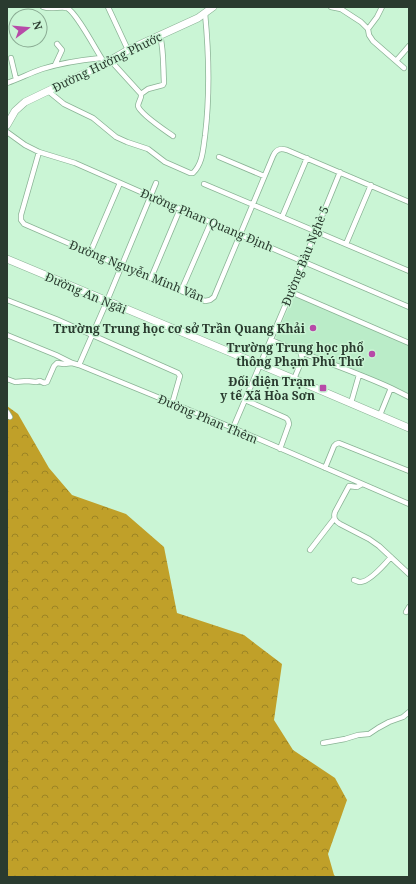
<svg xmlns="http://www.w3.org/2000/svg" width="416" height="884" viewBox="0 0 416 884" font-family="'Noto Serif',serif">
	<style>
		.built { fill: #baecc8 }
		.forest { fill: url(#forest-crowns) }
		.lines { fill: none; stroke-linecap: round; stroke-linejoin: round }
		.street-casing { stroke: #8ab395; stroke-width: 6 }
		.secondary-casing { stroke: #8ab395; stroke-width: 8 }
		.street { stroke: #fff; stroke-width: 4.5 }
		.secondary { stroke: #fff; stroke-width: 7 }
		.poi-dot { fill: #b74aa8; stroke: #caf5d5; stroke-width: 1.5 }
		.labels { text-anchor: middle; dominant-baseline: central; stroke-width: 3; stroke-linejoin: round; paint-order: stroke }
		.street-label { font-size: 12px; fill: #2a3b2f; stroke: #caf5d5 }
		.poi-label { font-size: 12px; font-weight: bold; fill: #2a3b2f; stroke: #caf5d5; text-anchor: end }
	</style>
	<defs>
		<pattern id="forest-crowns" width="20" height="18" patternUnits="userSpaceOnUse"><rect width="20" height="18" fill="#c0a029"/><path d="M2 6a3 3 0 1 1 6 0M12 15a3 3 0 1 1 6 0" fill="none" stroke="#9c8424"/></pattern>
	</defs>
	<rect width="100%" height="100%" fill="#caf5d5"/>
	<!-- built -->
	<path class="built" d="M297 296 409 345V394L277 340 276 336 293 298Z"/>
	<!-- forest -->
	<path class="forest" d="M7 406 18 414 49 468 72 495 126 514 164 547 177 613 244 635 282 664 274 720 293 750 335 778 347 800 328 854 334 875 336 877H7Z"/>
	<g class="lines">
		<!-- street casing -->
		<g class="street-casing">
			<path id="street" d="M43 7C51 10 61 6 67 8 76 12 96 50 102 59
				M108 7 128 50
				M331 7 341 9 361 22 368 29 369 35 373 41 404 68
				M368 29 377 17 382 7
				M11 58 16 79
				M111 61 141 94C142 98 138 102 138 106 140 114 166 131 173 136
				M396 61 409 46
				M55 65 62 50 57 44
				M7 83C19 79 30 73 42 69 61 63 81 60 101 58
				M48 91 64 104 93 118 116 137 127 142 148 149 165 162 190 173H193C203 163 203 149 205 136 210 95 209 54 205 13
				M141 94 148 89 163 85 164 83C163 67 164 51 160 35
				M7 132 25 145 39 152 75 163 150 196 409 307
				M39 152 21 215V220L24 224 121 266 205 301 210 300 214 297 273 156C276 149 280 148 287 150L409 202
				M219 157 264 176
				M204 184 409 271
				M282 217 307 158
				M346 244 371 185
				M90 253 120 183
				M151 278 180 209
				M181 291 211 222
				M291 292 409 343
				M7 300 56 319 178 373 180 376 172 404
				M7 335 56 355 72 363 79 365 233 428 409 504
				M271 340C310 357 352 370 391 388L380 415
				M79 365 107 301 156 183
				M7 379 15 382 27 381 36 382 40 381 44 383 47 382 54 366 57 363 64 364 72 363
				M294 379 302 360 301 353
				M391 388 409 397
				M245 400 286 418 288 420 289 424 280 449
				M351 403 359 375
				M7 412 10 417 7 416
				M233 428 291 292 340 172
				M325 468 334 446 336 444 339 443 409 471
				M362 484 357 487 349 486 335 512C333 518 335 521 340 524L369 539 379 546 409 574
				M310 550 334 519
				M354 580C357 581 358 582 360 582 370 582 385 564 391 557
				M406 612 409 607
				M323 743 345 739 358 735 369 734 378 728 389 722 403 717 409 712"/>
		</g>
		<!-- secondary casing -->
		<g class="secondary-casing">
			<path id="secondary" d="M7 125 15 111 25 102 104 64 128 50 198 18 213 7
				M7 259 294 379 409 428"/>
		</g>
		<!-- street -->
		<use href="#street" class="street"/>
		<!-- secondary -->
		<use href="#secondary" class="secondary"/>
	</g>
	<!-- markers -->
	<g class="poi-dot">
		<circle cx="313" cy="328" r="4"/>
		<circle cx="372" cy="354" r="4"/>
		<rect x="319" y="384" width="8" height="8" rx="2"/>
	</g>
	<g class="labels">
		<!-- street labels -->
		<g class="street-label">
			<text transform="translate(107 62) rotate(-26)">Đường Hưởng Phước</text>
			<text transform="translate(207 220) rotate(23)">Đường Phan Quang Định</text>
			<text transform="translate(305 256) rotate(-68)">Đường Bàu Nghè 5</text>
			<text transform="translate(137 271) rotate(22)">Đường Nguyễn Minh Vân</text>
			<text transform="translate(86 293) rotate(23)">Đường An Ngãi</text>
			<text transform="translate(208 419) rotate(23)">Đường Phan Thêm</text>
		</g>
		<!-- poi labels -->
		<g class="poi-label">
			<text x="305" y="328">Trường Trung học cơ sở Trần Quang Khải</text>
			<text x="364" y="347">Trường Trung học phổ<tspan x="364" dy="14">thông Phạm Phú Thứ</tspan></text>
			<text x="315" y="381">Đối diện Trạm<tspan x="315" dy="14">y tế Xã Hòa Sơn</tspan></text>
		</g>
	</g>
	<!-- border -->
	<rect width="416" height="884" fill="none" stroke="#2a3b2f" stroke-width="16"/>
	<!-- north arrow -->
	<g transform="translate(28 28) rotate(74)"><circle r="19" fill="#caf5d5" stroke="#8aab93"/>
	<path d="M0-3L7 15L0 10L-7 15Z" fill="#b74aa8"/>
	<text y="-6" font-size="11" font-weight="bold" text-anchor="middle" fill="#2a3b2f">N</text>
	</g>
</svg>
